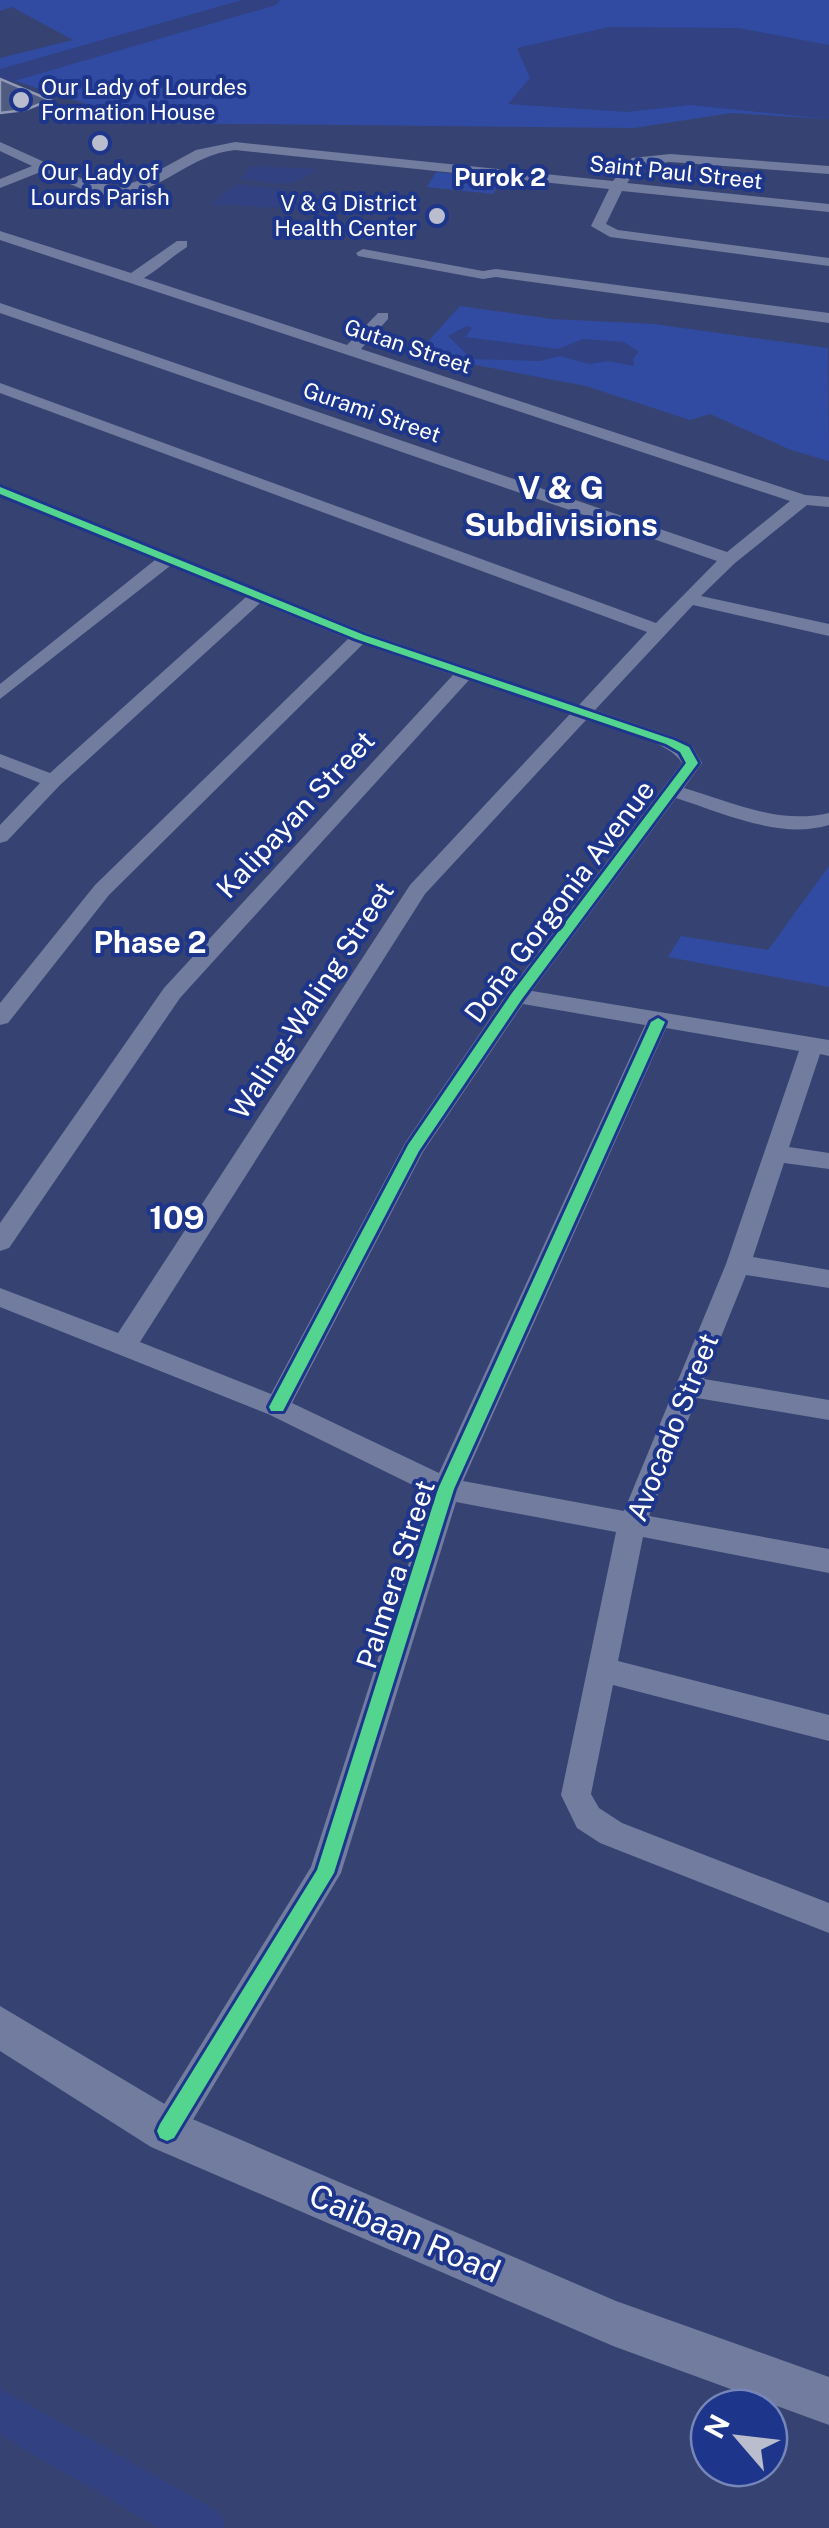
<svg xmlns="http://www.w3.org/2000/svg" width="829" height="2528" viewBox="0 0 829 2528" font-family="'Public Sans',sans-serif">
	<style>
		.green { fill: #314ba2 }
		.water { fill: #314181 }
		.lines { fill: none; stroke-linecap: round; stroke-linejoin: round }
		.canal { fill: #314181; fill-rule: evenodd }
		.river { fill: #314181; fill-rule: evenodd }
		.building { fill: #505b81; stroke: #9199b5; stroke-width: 2.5 }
		.minor { fill: #727c9e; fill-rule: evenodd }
		.tertiary { fill: #727c9e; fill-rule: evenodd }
		.cycleway-casing { stroke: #1d358b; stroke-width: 6 }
		.cycleway { fill: #53d58f; fill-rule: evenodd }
		.poi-dot { fill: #b9bdce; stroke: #1d358b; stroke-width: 4 }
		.labels { text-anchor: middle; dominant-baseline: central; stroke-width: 8; stroke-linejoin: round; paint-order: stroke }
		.far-poi-label { font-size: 22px; fill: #fff; stroke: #1d358b; text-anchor: start }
		.far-street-label { font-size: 22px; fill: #fff; stroke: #1d358b }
		.far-neighbourhood-label { font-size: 25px; font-weight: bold; fill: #fff; stroke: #1d358b }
		.street-label { font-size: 28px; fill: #fff; stroke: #1d358b }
		.neighbourhood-label { font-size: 30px; font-weight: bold; fill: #fff; stroke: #1d358b }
		.far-district-label { font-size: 32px; font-weight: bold; fill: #fff; stroke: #1d358b }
		.quarter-label { font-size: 32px; font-weight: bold; fill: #fff; stroke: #1d358b }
		.near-street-label { font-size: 32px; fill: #fff; stroke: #1d358b }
	</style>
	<rect width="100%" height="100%" fill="#364372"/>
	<!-- green -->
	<path class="green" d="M0 0H829V119L731 113 634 128 145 123 0 76V58L73 40 12 7 0 11Z
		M436 172 501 179 493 194 427 187Z
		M460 306 552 319 653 324 828 348 829 461 791 450 710 414 690 420 586 386 460 362 425 345Z
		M829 866V987L668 957 681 936 768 950Z"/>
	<!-- water -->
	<path class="water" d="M609 27 738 28 829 45V119L690 105 627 112 508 104 530 78 517 48Z
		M252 166 317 169C293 191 271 182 240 179Z
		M236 184 285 189 289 194 278 208 211 204Z
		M312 194H313L357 200 345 212 285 209 299 195Z
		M467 326 472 328 465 337 558 349 583 339 624 342 639 352 633 358 634 366 608 361 589 364 560 356 540 361 472 359 448 336Z"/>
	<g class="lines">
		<!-- canal -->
		<path class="canal" d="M0 2388 219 2512 226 2528H159L0 2435Z"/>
		<!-- river -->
		<path class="river" d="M242 0H280L276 5 0 85V69Z"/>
	</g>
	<!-- building -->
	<path class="building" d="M0 79 50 100 25 110 0 113Z"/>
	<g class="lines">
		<!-- minor -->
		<path class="minor" d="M0 142 80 178 118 187 141 180 196 150 235 142 613 181 632 158 670 154 829 166V174L670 162 641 165 627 183 829 204V212L622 191 606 224 618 230 829 258V266L610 237 591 226 609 189 235 150C191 154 161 193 118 195 93 197 65 182 43 171L0 188V179L32 166 0 151Z
			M0 231 131 273 177 241H187V247C171 257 161 268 144 278L347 345 378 313H388V319L361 349 805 495 829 497V507L807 505 735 563 701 596 829 624V636L693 605 595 710 677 738 692 746 702 763 684 788C731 802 780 825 829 813V825C780 840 723 813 676 798L532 991 829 1040V1056L820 1054 789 1147 829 1153V1169L784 1163 753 1257 829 1270V1288L746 1275 704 1379 829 1400V1420L697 1398 649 1516 829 1549V1573L643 1537 618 1661 829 1715V1741L613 1685 591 1794 599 1808 622 1823 829 1903V1933L600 1843 577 1828 561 1795 616 1532 456 1502 341 1873 179 2143 167 2148 155 2143 150 2131 155 2119 311 1867 431 1494 268 1414 0 1307V1288L118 1333 410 885 570 714 469 680 180 998 9 1248 0 1251V1223L164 988 453 675 363 644 109 895 8 1023 0 1025V1003L95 885 348 639 260 603 60 785 7 841 0 843V825L40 783 0 767V754L50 773 246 597 170 566 0 699V684L155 560 0 496V485L367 633 579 705 647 632 0 393V383L656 623 717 561 0 313V303L727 552 790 501 0 240ZM586 720C611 728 670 741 682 763L509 991 405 1143 271 1394 140 1342 425 894ZM523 1004 645 1025 439 1473 292 1403 423 1152ZM666 1028 799 1051 726 1264 624 1511 463 1481Z
			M363 249 483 271 496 269 829 313V323L496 277 483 279 358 256 356 253Z"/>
		<!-- tertiary -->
		<path class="tertiary" d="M0 2006 183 2115 616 2301 829 2377V2425L613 2346 151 2147 0 2051Z"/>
		<!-- cycleway casing -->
		<g class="cycleway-casing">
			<path id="cycleway" d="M0 487 364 635 674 740 689 747 698 763 522 999 419 1151 283 1411H271L269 1407 408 1145 512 993 686 763 680 752 666 744 356 639 0 494Z
				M658 1018 665 1022 454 1489 334 1873 174 2138 167 2141 160 2138 157 2131 160 2124 317 1870 438 1489 651 1022Z"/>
		</g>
		<!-- cycleway -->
		<use href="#cycleway" class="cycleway"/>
	</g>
	<!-- markers -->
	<g class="poi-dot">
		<circle cx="21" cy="100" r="10"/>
		<circle cx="100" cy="143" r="10"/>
		<circle cx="437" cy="216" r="10"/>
	</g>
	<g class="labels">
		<!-- far-poi labels -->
		<g class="far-poi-label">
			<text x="41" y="87">Our Lady of Lourdes<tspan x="41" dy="25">Formation House</tspan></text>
			<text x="100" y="172" text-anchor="middle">Our Lady of<tspan x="100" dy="25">Lourds Parish</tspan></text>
			<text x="417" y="203" text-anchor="end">V &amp; G District<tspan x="417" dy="25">Health Center</tspan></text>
		</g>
		<!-- far-street labels -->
		<g class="far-street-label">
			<text transform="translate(676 172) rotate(6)">Saint Paul Street</text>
			<text transform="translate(408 346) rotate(18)">Gutan Street</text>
			<text transform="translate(372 412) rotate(19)">Gurami Street</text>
		</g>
		<!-- far-neighbourhood labels -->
		<g class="far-neighbourhood-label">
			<text x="500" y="177">Purok 2</text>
		</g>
		<!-- street labels -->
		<g class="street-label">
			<text transform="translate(295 814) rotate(-47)">Kalipayan Street</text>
			<text transform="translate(559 901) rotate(-53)">Doña Gorgonia Avenue</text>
			<text transform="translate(311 1000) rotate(-57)">Waling-Waling Street</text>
			<text transform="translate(672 1427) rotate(-68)">Avocado Street</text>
			<text transform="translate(395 1574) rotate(-72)">Palmera Street</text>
		</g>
		<!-- neighbourhood labels -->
		<g class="neighbourhood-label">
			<text x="150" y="942">Phase 2</text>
		</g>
		<!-- far-district labels -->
		<g class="far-district-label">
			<text x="561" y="487">V &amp; G<tspan x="561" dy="37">Subdivisions</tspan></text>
		</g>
		<!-- quarter labels -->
		<g class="quarter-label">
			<text x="177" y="1217">109</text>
		</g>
		<!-- near-street labels -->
		<g class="near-street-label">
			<text transform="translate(405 2233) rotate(23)">Caibaan Road</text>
		</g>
	</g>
	<!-- north arrow -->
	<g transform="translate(739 2438) rotate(298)"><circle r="48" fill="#1d358b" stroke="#7786b9" stroke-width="2.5"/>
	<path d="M0-8L18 38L0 25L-18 38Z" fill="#b9bdce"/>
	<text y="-15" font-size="28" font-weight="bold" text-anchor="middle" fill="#ffffff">N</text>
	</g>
</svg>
